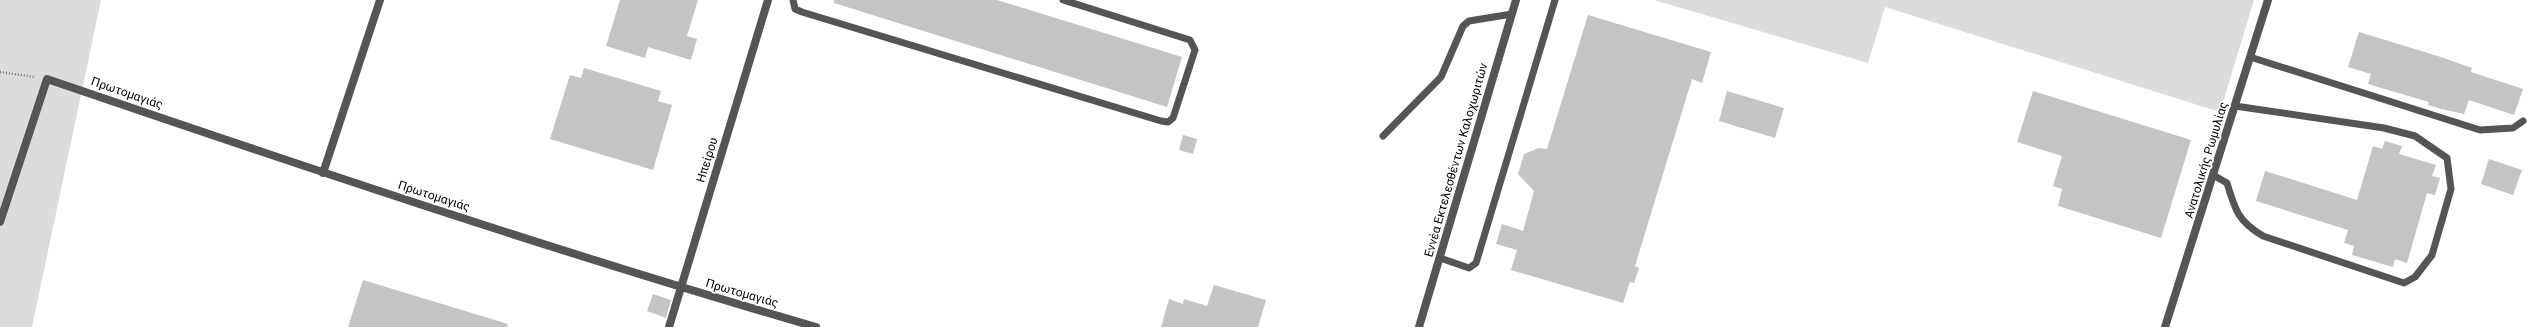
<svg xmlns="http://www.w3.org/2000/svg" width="2539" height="327" viewBox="0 0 2539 327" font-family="Roboto,sans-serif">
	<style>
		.green { fill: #dcdcdc }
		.building { fill: #c4c4c4 }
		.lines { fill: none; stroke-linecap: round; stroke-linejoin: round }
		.path { stroke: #777; stroke-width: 2.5; stroke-dasharray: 1 2; stroke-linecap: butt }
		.lane { stroke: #555; stroke-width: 7 }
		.street { stroke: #555; stroke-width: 8 }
		.labels { text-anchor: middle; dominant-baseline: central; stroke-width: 3.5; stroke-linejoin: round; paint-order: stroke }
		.street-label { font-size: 12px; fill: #000; stroke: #fff }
	</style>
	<rect width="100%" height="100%" fill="#fff"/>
	<!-- green -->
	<path class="green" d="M0 0H101L32 327H0Z
		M1654 0H2254L2220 112 1885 7 1868 63Z"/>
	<!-- building -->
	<path class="building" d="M620 0H698L687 36 697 39 691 60 648 47 645 58 606 46Z
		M834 0H997L1182 57 1167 107 834 3Z
		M1588 15 1711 52 1702 83 1692 79 1635 266 1639 268 1634 283 1630 282 1623 303 1511 270 1517 250 1496 244 1502 224 1523 231 1534 191 1518 174 1524 154 1539 148 1547 149Z
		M2359 32 2441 57 2472 68 2471 72 2523 89 2514 115 2469 100 2464 114 2441 109 2428 105 2429 102 2368 84 2371 74 2348 67Z
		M584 68 661 91 658 101 672 105 653 170 550 139 570 75 581 78Z
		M1727 91 1784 108 1775 138 1719 121Z
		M2033 91 2191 140 2161 238 2058 206 2062 189 2053 186 2062 156 2017 142Z
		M1183 135 1197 139 1193 154 1179 150Z
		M2385 141 2402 146 2399 154 2436 165 2432 176 2440 178 2435 195 2427 193 2407 263 2395 259 2393 267 2352 255 2354 246 2344 243 2348 230 2256 201 2265 171 2357 200 2373 146 2382 149Z
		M2489 159 2522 170 2513 195 2481 184Z
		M363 280 508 324 507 327H348Z
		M1214 285 1266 300 1258 327H1161L1169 299 1183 304 1184 299 1207 306Z
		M653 294 671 300 666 318 647 311Z"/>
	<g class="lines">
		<!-- path -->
		<path class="path" d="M0 72 35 77"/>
		<!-- lane -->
		<path class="lane" d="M793 0 795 9 802 12 1161 121 1168 122 1173 118 1195 50 1190 40 1063 0
			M2250 57 2480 130 2513 128 2523 121
			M1383 136 1441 77 1463 26 1469 21 1512 14
			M2213 175 2227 183C2235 210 2238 221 2263 236L2404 283 2415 277 2432 255 2451 189 2447 158 2415 136 2384 128 2235 106
			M1440 258 1469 268 1476 263 1555 0"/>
		<!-- street -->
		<path class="street" d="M323 173 380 0
			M0 222 47 79C302 166 557 252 816 327
			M669 327 768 0
			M1419 327 1516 0
			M2165 327 2268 0"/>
	</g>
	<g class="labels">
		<!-- street labels -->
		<g class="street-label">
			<text transform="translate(127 93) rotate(19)">Πρωτομαγιάς</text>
			<text transform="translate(707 160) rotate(-73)">Ηπείρου</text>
			<text transform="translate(1456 160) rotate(-74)">Εννέα Εκτελεσθέντων Καλοχωριτών</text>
			<text transform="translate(2206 160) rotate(-73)">Ανατολικής Ρωμυλίας</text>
			<text transform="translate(434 196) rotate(18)">Πρωτομαγιάς</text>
			<text transform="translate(742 293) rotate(16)">Πρωτομαγιάς</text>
		</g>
	</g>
</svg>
